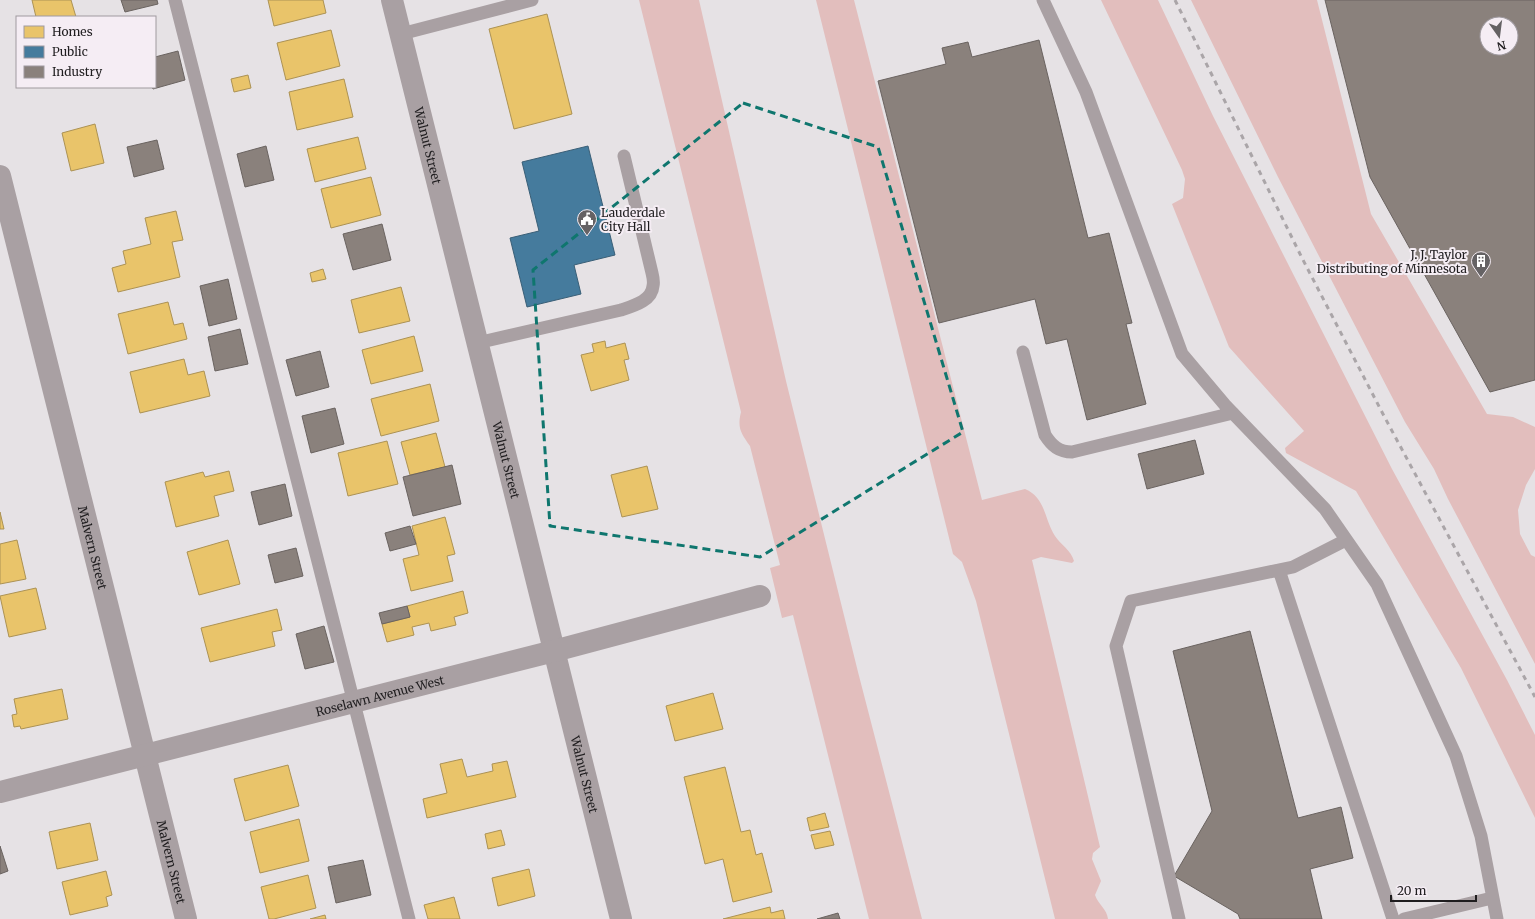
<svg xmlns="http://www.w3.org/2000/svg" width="1535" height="919" viewBox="0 0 1535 919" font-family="Merriweather,serif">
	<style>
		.green { fill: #e2bebd }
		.homes { fill: #e9c46a; stroke: #ac9254 }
		.public { fill: #457b9d; stroke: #3a5f77 }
		.industry { fill: #8a817c; stroke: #6a6360; fill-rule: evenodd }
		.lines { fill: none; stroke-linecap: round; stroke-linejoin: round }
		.service { stroke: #a9a0a3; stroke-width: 13 }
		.minor { stroke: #a9a0a3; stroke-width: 22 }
		.rail { stroke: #aaa5a8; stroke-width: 3; stroke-dasharray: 5 5; stroke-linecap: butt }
		.marked { fill: none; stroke: #0f766e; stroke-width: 3; stroke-dasharray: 8 5; stroke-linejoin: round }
		.labels { text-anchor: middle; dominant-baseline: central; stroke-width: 4; stroke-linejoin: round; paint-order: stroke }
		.street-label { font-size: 12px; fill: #1f1d1f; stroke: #f5edf4 }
		.poi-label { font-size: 12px; fill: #1f1d1f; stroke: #f5edf4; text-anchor: start }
	</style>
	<rect width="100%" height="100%" fill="#e6e2e5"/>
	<!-- green -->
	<path class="green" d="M639 0H699L786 381 858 672 922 919H869L793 615 782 618 770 568 780 565 750 446C741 433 737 428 741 412Z
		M816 0H854L982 500 1025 489C1046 498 1044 519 1055 536 1061 545 1071 550 1074 561L1072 563 1041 557 1032 560 1100 847 1093 853 1092 859 1101 881 1095 895C1098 904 1107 909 1108 919H1055L976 601 962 562 953 554Z
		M1101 0H1158L1213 116 1392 469 1507 680 1535 735V818L1461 668 1356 491 1286 453 1285 448 1304 431 1229 347 1172 204 1183 198 1185 179 1182 170Z
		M1191 0H1317L1371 214 1487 414 1513 417 1535 427V469L1526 485 1518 510 1520 534 1531 555 1535 557V664L1448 499 1434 469 1405 422 1278 177Z"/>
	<!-- homes -->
	<path class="homes" d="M32 0H71L76 17H36Z
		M268 0H323L326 13 274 26Z
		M547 14 572 114 514 129 489 29Z
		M331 30 340 66 286 80 277 43Z
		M248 75 251 88 234 92 231 79Z
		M344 79 353 117 297 130 289 92Z
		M95 124 104 163 71 171 62 133Z
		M358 137 366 169 315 182 307 149Z
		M371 177 381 215 331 228 321 189Z
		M176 211 183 240 172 242 180 277 118 292 112 268 126 264 123 251 151 244 145 218Z
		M323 269 326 279 312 282 310 273Z
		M401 287 410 321 359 333 351 300Z
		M168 302 174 325 183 323 187 339 128 354 118 314Z
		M414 336 423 371 371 384 362 350Z
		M605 341 606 348 625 343 629 359 624 360 629 380 591 391 581 355 594 352 592 344Z
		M184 359 188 375 204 371 210 396 140 413 130 372Z
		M430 384 439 421 381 436 371 399Z
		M436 433 445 467 410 475 401 442Z
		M387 441 398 484 348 496 338 453Z
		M647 466 658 509 622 517 611 475Z
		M229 471 234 491 214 496 219 516 176 527 165 482 203 472 205 477Z
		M0 512 4 529H0Z
		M445 517 455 554 447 556 453 581 411 591 403 559 419 555 412 526Z
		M17 540 26 579 0 584V544Z
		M228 540 240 584 199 595 187 552Z
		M36 588 46 629 9 637 0 596Z
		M463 591 468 613 454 617 456 625 431 631 429 623 412 627 414 635 387 642 382 624 410 617 407 606Z
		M277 609 282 630 272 632 275 646 210 662 201 628Z
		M62 689 68 719 21 729 20 726 14 727 12 715 17 714 14 699Z
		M713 693 723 729 675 741 666 706Z
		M462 759 467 777 493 771 492 764 507 761 516 797 427 818 423 799 447 793 440 764Z
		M288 765 299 806 245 821 234 779Z
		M725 767 741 832 750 830 756 855 762 853 772 892 733 902 723 859 705 864 684 777Z
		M825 813 829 827 810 831 807 818Z
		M299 819 309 861 260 873 250 832Z
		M90 823 98 860 57 869 49 832Z
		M501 830 505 845 488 849 485 834Z
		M830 831 834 845 815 849 811 835Z
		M529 869 535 896 498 906 492 878Z
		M106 871 112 895 106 897 108 906 70 915 62 882Z
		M308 875 316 908 274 919H269L261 887Z
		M454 897 460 919H428L424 905Z
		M770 907 771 913 783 910 785 919H723Z
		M325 915 326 919H310Z"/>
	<!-- public -->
	<path class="public" d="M588 146 615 255 574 265 581 294 527 307 510 238 539 231 522 162Z"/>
	<!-- industry -->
	<path class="industry" d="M121 0H157L158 4 125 12Z
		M1325 0H1535V380L1490 392 1370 177ZM1487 24H1511V48H1487Z
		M1039 40 1088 238 1109 233 1132 323 1126 324 1146 404 1087 420 1067 339 1046 344 1035 299 939 323 878 81 946 64 942 48 968 42 972 57Z
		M178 51 185 80 153 89 152 87H155V57Z
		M157 140 164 169 134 177 127 147Z
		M266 146 274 180 245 187 237 154Z
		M382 224 391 260 353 270 343 234Z
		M228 279 237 319 209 326 200 286Z
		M240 329 248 364 215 371 208 337Z
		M320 351 329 387 296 396 286 360Z
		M335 408 344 444 311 453 302 416Z
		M1195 440 1204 474 1147 489 1138 454Z
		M452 465 461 504 413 516 403 477Z
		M285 484 292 516 259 525 251 492Z
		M410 526 416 544 390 551 385 533Z
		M296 548 303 576 275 583 268 555Z
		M407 606 410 617 382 624 379 613Z
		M324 626 334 662 305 669 296 634Z
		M1250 631 1298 818 1341 807 1353 858 1310 869 1322 919H1240L1238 914 1174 876 1212 811 1173 651Z
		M0 846 8 871 0 874Z
		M363 860 371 895 336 903 328 867Z
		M838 913 840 919H817Z"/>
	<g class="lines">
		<!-- service -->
		<path class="service" d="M175 0 409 919
			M1043 0 1086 92 1182 354 1225 405 1325 509 1377 584 1456 756 1481 836 1497 919
			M401 34 532 0
			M477 343 621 310C633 306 652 301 653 286 654 282 653 277 652 273L624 156
			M1023 352 1045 435C1052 446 1059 452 1072 452L1233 413
			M1279 570 1393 919
			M1179 919 1116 646 1131 601 1293 567 1346 540
			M1404 919 1492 898"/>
		<!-- minor -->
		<g class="minor">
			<path id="s1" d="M392 0 621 919"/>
			<path id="s2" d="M0 176 186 919"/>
			<path id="s3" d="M0 792 554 651 760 596"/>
		</g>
		<!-- rail -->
		<path class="rail" d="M1175 0 1302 258 1384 416 1535 697"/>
	</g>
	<!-- marked area -->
	<path class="marked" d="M743 103 878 147 963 432 760 557 550 526 533 270Z"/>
	<!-- icons -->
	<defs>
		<g id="civic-pin" transform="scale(1)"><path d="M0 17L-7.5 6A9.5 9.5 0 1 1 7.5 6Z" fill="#656264" stroke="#f5edf4"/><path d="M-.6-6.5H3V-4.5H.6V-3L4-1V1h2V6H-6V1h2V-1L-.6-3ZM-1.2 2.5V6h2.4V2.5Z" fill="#fff"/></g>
		<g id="building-pin" transform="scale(1)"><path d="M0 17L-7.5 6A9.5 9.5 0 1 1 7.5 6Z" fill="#656264" stroke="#f5edf4"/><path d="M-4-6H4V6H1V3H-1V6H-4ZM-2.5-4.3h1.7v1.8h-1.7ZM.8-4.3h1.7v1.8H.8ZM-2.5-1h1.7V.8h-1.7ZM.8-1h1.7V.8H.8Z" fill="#fff"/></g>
	</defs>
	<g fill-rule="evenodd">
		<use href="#civic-pin" x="587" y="219"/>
		<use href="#building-pin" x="1481" y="261"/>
	</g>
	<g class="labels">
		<!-- street labels -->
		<g class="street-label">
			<text stroke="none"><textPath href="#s1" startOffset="150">Walnut Street</textPath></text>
			<text stroke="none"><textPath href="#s1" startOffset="474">Walnut Street</textPath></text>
			<text stroke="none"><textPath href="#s2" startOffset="383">Malvern Street</textPath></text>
			<text stroke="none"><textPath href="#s3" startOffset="392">Roselawn Avenue West</textPath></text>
			<text stroke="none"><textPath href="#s1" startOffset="798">Walnut Street</textPath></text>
			<text stroke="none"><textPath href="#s2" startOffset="707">Malvern Street</textPath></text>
		</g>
		<!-- poi labels -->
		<g class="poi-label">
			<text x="601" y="212">Lauderdale<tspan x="601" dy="14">City Hall</tspan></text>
			<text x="1467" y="254" text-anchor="end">J. J. Taylor<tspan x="1467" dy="14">Distributing of Minnesota</tspan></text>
		</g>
	</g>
	<!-- legend -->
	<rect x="16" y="16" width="140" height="72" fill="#f5edf4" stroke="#9f9a9f"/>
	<rect x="24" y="26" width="20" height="12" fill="#e9c46a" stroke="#9f9a9f"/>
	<text x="52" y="36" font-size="12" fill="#1f1d1f">Homes</text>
	<rect x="24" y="46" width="20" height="12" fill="#457b9d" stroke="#9f9a9f"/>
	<text x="52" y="56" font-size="12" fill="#1f1d1f">Public</text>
	<rect x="24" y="66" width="20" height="12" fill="#8a817c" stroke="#9f9a9f"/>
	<text x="52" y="76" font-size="12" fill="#1f1d1f">Industry</text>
	<!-- north arrow -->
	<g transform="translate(1499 36) rotate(166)"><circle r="19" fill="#f5edf4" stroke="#9f9a9f"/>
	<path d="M0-3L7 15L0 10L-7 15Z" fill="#656264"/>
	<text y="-6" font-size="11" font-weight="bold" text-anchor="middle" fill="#1f1d1f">N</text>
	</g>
	<!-- scale -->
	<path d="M1391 895v6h85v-6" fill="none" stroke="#1f1d1f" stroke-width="2"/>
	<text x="1397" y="895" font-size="12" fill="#1f1d1f" stroke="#f5edf4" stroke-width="3" paint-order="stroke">20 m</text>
</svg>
